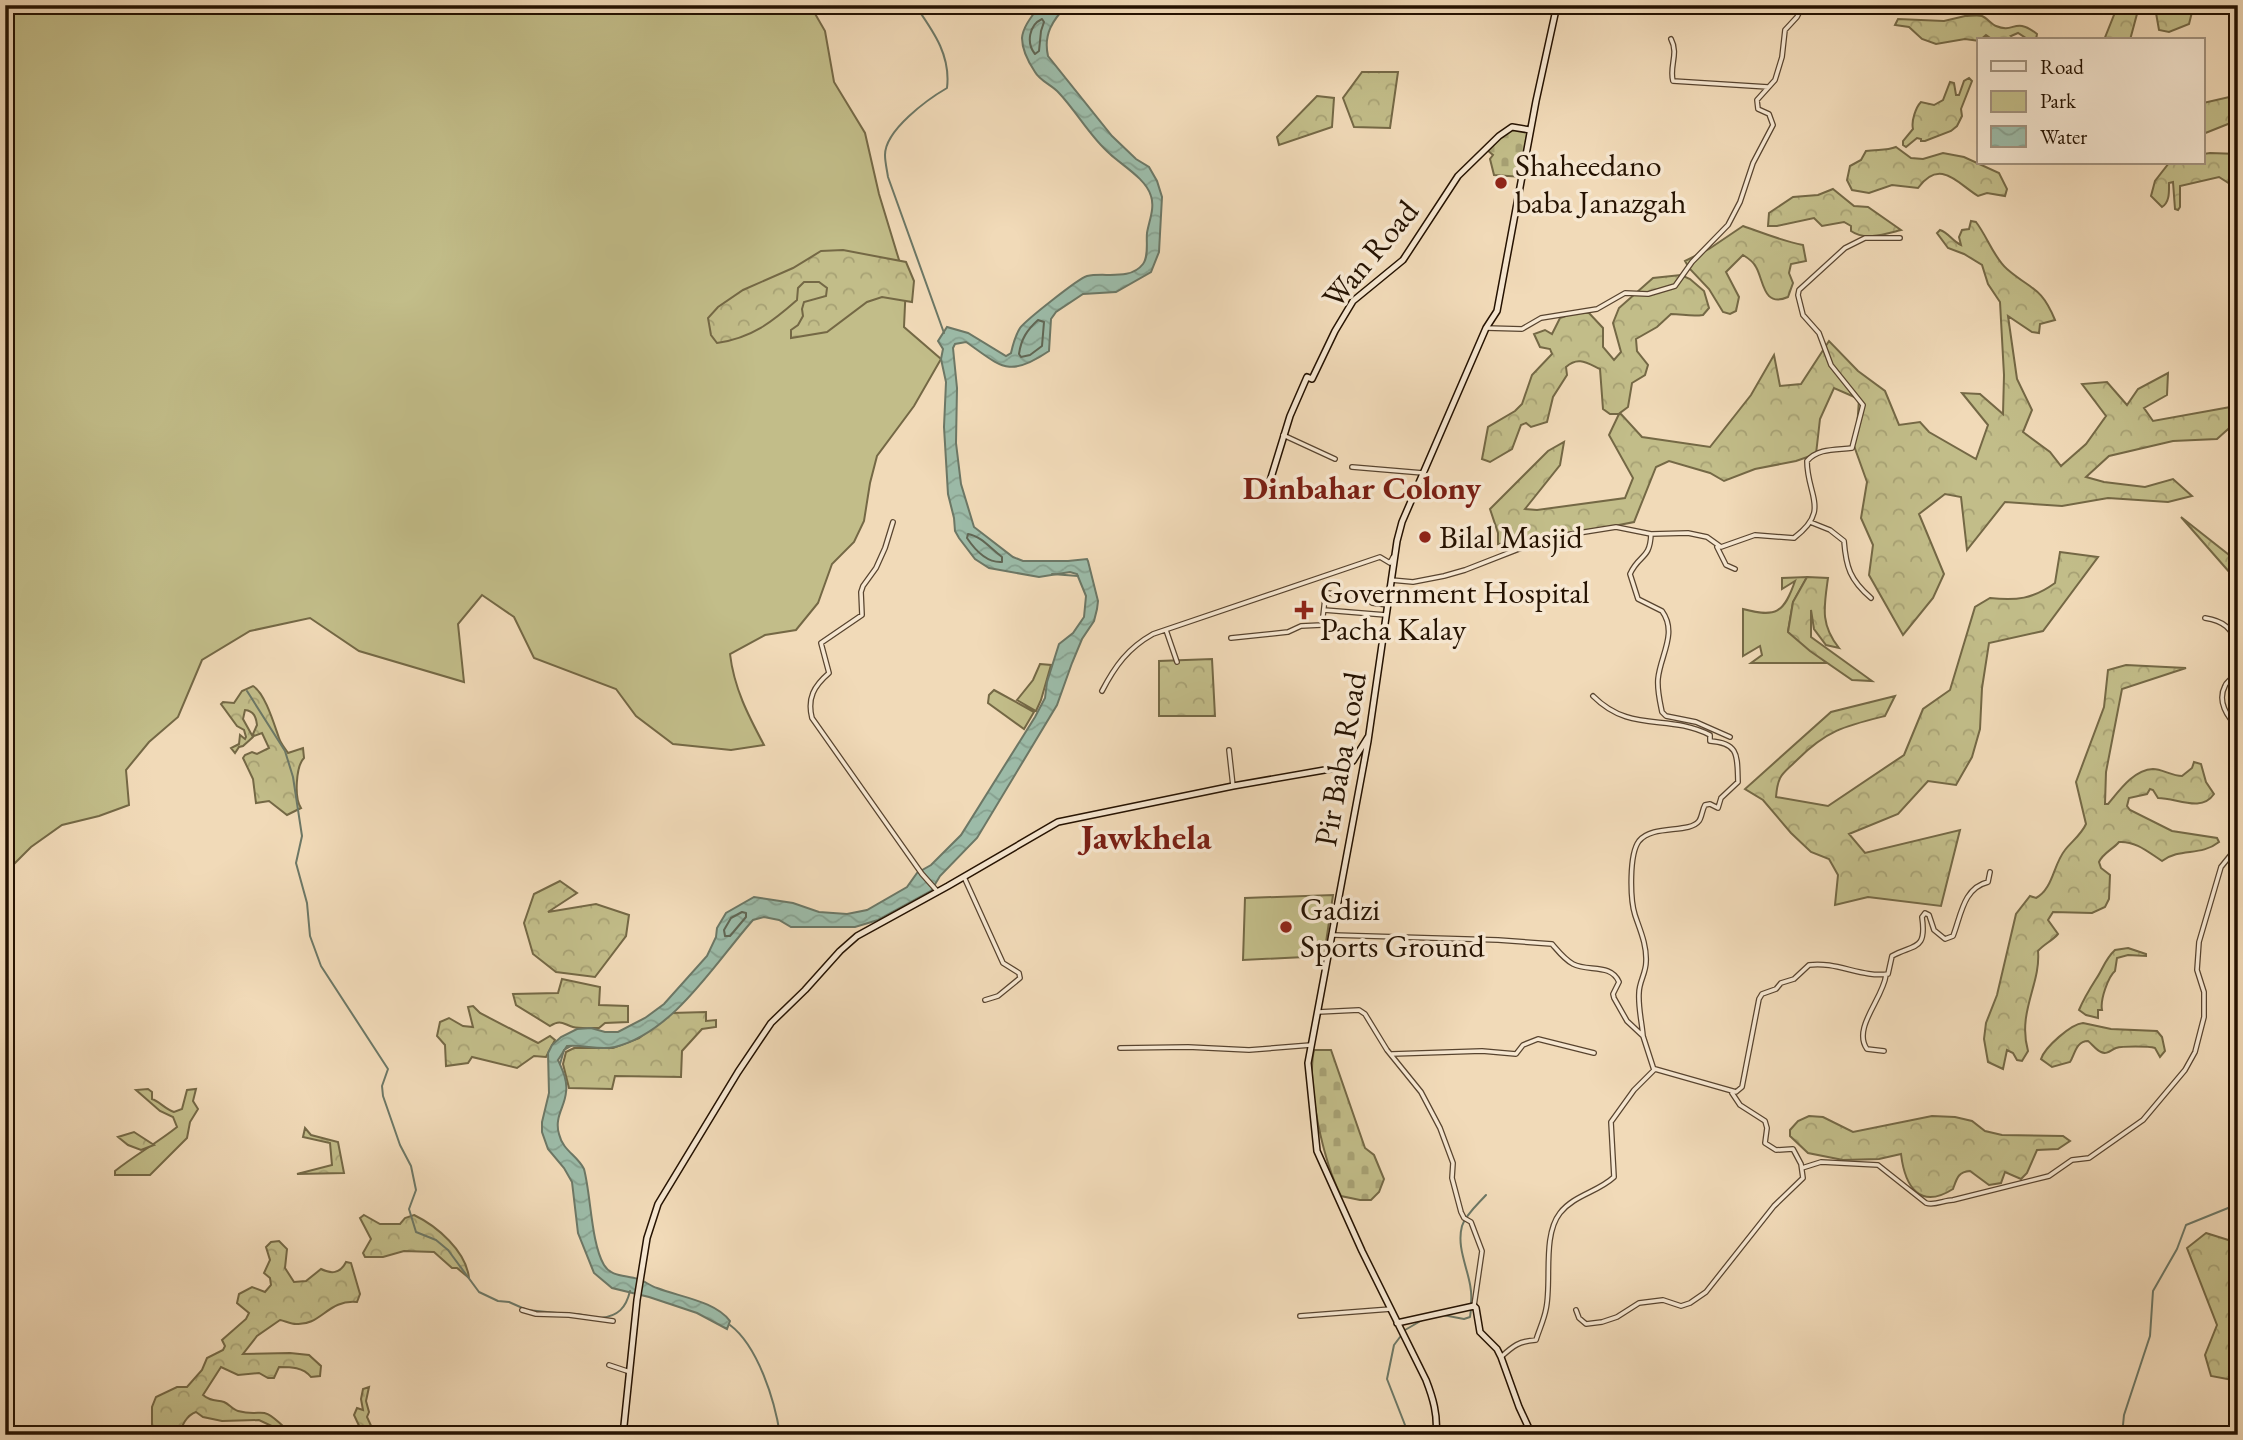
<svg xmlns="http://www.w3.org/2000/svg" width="2243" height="1440" viewBox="0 0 2243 1440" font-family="'EB Garamond',serif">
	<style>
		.green { fill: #c2bd89; stroke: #746845; stroke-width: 2 }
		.forest { fill: url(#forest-crowns); stroke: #746845; stroke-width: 2 }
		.cemetery { fill: url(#cemetery-stones); stroke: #746845; stroke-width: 2 }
		.water { fill: url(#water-waves); stroke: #6c7765; stroke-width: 2 }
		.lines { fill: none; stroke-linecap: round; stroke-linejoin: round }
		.shore { stroke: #606654; stroke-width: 2 }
		.stream { stroke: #6c7765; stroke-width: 2 }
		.street-casing { stroke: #58442f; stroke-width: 6 }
		.secondary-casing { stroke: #251201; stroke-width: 8 }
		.street { stroke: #f6e7d1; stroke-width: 3.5 }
		.secondary { stroke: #f6e7d1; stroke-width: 5 }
		.poi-dot { fill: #8f2418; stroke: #f6e7d1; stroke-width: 2.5 }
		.labels { text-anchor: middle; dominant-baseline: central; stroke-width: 7; stroke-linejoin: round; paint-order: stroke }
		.poi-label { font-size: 32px; fill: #251201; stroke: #f6e7d1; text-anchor: start }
		.street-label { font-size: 32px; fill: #251201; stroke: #f6e7d1 }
		.neighbourhood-label { font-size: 33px; font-weight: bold; fill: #7a1f14; stroke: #f6e7d1 }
		.quarter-label { font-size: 35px; font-weight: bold; fill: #7a1f14; stroke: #f6e7d1 }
	</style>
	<defs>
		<pattern id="forest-crowns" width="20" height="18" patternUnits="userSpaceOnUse" patternTransform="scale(1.75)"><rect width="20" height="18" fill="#c2bd89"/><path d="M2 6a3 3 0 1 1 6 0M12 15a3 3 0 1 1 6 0" fill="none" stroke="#a7a174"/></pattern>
		<pattern id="cemetery-stones" width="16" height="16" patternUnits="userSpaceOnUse" patternTransform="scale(1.75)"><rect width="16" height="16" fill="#c2bd89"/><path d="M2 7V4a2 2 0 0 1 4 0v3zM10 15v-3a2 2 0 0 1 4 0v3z" fill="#a7a174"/></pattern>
		<pattern id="water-waves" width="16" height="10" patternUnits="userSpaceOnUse" patternTransform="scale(1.75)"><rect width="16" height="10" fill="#9cbba8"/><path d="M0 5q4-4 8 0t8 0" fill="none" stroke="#86a08f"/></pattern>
	</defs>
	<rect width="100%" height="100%" fill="#f1dab8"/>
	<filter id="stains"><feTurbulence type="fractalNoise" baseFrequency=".00286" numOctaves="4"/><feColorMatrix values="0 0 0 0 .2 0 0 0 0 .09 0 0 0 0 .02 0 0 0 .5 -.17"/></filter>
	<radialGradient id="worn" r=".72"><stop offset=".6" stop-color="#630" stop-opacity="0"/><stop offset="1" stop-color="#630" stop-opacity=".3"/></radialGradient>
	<!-- green -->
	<path class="green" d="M5 5H810L825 31 834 82 865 133 879 194 906 283 904 327 941 359 914 406 877 456 870 483 864 521 854 542 832 564 818 603 796 630 765 635 730 654C734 688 748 715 764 745L731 750 673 744 636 716 616 689 534 658 514 617 482 595 458 624 464 682 359 651 310 618 250 631 202 660 178 717 149 742 126 770 129 805 99 816 62 825 31 847 5 873Z
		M1807 577 1793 602 1788 631 1827 663H1751L1762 655 1760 646 1743 656V609C1776 618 1784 613 1795 581L1782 589V578Z
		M1040 664 1051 665 1041 700 1036 711 1017 700 1033 680Z
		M994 690 1034 712 1024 729 988 703 989 695Z
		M1333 895 1324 956 1243 960 1245 898Z
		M148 1089 152 1092V1099C159 1101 165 1109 174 1112L182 1109 187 1090 196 1089 193 1101 198 1109 190 1122 187 1138 150 1175H115V1171C135 1155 157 1143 177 1127L173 1117 160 1111 136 1090Z"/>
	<!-- forest -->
	<path class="forest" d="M2118 5H2238V9L2221 14 2193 8 2189 24 2169 32 2159 30 2156 13 2142 5 2137 14 2130 40H2104Z
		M1965 16C1970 16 1978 15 1982 16 1987 18 1991 24 1996 26 2015 34 2014 16 2037 34L2036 40H2029L2018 33 2011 36 2017 40H1993L1986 35 1979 41 1965 39 1936 44 1922 39 1909 27 1895 25 1898 19 1944 21Z
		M1362 72H1398L1390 128 1354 127 1343 98Z
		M1969 78 1972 81 1961 109 1962 116 1957 126 1951 131 1925 141H1921V139L1917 138 1906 147 1903 145V141L1913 129C1911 121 1916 107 1921 102L1934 105 1943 100 1950 82 1954 83 1956 95H1959L1964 81Z
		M2238 95V120L2203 134V103Z
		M1317 96 1334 98 1332 127 1279 145 1277 137Z
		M1896 147 1911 158 1923 159 1943 153 1964 157 1999 173 2007 189 2005 196 1987 193 1978 196C1957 183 1940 158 1918 188L1892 185 1869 193 1852 190 1847 180 1850 166 1861 160 1866 151C1877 149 1886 151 1896 147Z
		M2210 153 2238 154V197L2233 186 2219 177 2180 186V207L2178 210 2175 209 2173 182 2169 183C2169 191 2170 202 2162 207L2151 196 2155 181 2169 163H2203V154Z
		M1833 189 1854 206 1868 207 1901 230C1885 234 1865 241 1851 231V226L1844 222 1822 226 1814 218 1777 226H1768L1769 213 1793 197 1818 195Z
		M1971 221 1976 222C1987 236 1994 258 2007 269 2031 290 2041 286 2055 320L2040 324 2039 333 2032 332 2008 316 2017 379 2032 410 2023 432 2050 452 2061 466 2086 444 2106 416 2082 384 2107 382 2127 405 2138 389 2168 373 2167 395 2144 408 2153 421 2236 406V422L2217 439 2173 441 2109 456 2086 477 2104 482 2145 487 2173 479 2192 496 2168 502 2108 498 2062 506 2005 502 1967 550 1961 497 1945 494 1919 514 1944 574 1933 598 1903 635 1869 575 1873 545 1861 518 1867 482 1853 443 1857 429 1859 399 1834 388 1820 419 1816 454 1796 461 1755 469 1724 481 1710 473 1669 461 1656 467 1634 522 1568 535 1498 544V533L1490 509 1548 451 1564 442 1560 465 1525 509 1537 510 1625 498 1633 478 1609 435 1619 414H1610L1603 409 1600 369C1587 363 1578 356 1566 367L1567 375 1553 397 1547 422 1531 427 1526 423 1521 425 1512 449 1490 462 1482 459 1488 427 1515 411 1522 404 1532 375 1552 354 1550 349 1540 347 1534 334 1545 330 1552 334 1560 318 1577 312 1589 313 1603 328V347L1614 360 1621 352 1613 323 1619 308 1653 278 1681 275 1690 279 1704 291 1709 308 1703 315C1691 317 1682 314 1671 314L1657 327 1636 339 1637 351 1648 365 1645 375 1632 383 1628 407 1620 413 1642 437 1710 447 1751 395 1774 355 1780 386 1801 384 1829 341 1858 371 1885 391 1899 425 1920 422 1929 432 1976 459 1988 425 1962 393 1980 394 2003 414 2004 375 2000 302 1988 284 1982 265 1964 254 1948 248 1937 233 1940 230C1949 233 1952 241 1961 245L1959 237 1962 230 1969 229Z
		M1743 226C1763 233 1782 241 1803 245L1806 261 1791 264 1789 273 1793 283 1788 297C1763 308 1764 281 1756 267 1753 261 1748 258 1743 255L1726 272 1739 297 1736 311 1730 314 1723 312 1709 289 1689 268 1685 261 1709 249Z
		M843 250 906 262 914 281 912 302 882 297 867 302 827 332 791 338V330L798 325 803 316 802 309 804 302 826 296 827 288 819 282H804L798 288 797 300C772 322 752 338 717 343L711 335 708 318 718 307 743 290 793 268 821 251Z
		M2181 517 2238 562V582Z
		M2060 552 2098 557 2043 631 1989 643 1982 688 1980 729 1972 757 1956 785 1928 781 1898 814 1849 834 1865 853 1960 830 1941 906 1868 897 1835 905 1838 875 1829 859 1811 852 1791 833 1763 800 1745 789 1831 712 1895 696 1885 716C1845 726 1827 730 1797 760 1782 775 1778 774 1776 797L1828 806 1904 755 1923 709 1950 690 1975 607 1990 598C2016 601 2033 599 2055 583Z
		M1807 577 1828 578C1824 607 1820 624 1839 648L1826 645 1814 629 1811 610V637L1872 681 1852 680 1810 651 1788 632 1793 602Z
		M1212 659 1215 716H1159V661Z
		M2126 665 2186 668 2122 689 2106 772 2105 804H2108C2119 791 2133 770 2153 769 2162 769 2172 776 2182 776L2192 768 2194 762 2201 764 2206 782 2214 794C2201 813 2177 798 2158 798L2153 790 2150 789 2147 794 2129 798 2127 806 2130 810 2172 831 2217 838 2219 842C2200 857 2181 847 2162 861 2148 852 2136 841 2119 842 2112 850 2103 853 2099 862L2101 868 2110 875 2109 899 2105 907 2092 913 2053 912 2048 920 2058 934C2052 941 2044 944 2038 951 2041 984 2017 1012 2028 1051L2022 1061 2017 1060 2013 1053 2007 1050 2003 1069 1988 1062 1984 1039 1986 1023 1997 995 2016 914 2030 896 2036 898C2053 889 2053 865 2065 850 2072 841 2081 835 2086 824L2076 782 2104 707 2108 670Z
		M253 686C265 693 274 724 279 738 281 744 285 748 288 753L303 748 304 758C296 766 294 798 301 808L287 815 269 801 256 803 253 779 243 758 245 755 252 752 257 754 269 748 262 733 254 736 253 734 257 725C256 717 254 711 245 710L243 719 253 737 243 746 239 747 235 753 231 748 239 744 240 735 245 739 246 737 244 730 237 726 221 704 223 702 234 703 242 691Z
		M560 881 577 893 548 912 596 904 629 915 626 936 595 977 556 972 533 954 524 923 534 894Z
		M2128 948 2146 954V956L2128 955 2117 958 2115 971C2108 977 2100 1000 2102 1010H2098V1018L2086 1015 2079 1010C2084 998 2089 990 2096 979 2103 969 2105 959 2115 950Z
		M562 979 600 987 599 1005 628 1006V1022L605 1023 599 1028C591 1028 580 1029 573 1027 563 1024 561 1019 550 1026L516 1005 513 994 558 993Z
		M473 1006 480 1013 538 1043 550 1036 555 1040 546 1057 534 1056 517 1068 472 1057 468 1063 446 1066 445 1045 437 1036 440 1022 449 1018 463 1026 473 1027 468 1007Z
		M706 1012V1021L716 1020V1027L702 1029 682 1051 681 1077 615 1076 612 1089 569 1088 563 1064 566 1052 574 1048H613L639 1038 671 1013Z
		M2083 1023 2111 1029 2157 1031 2162 1037 2165 1051 2160 1057 2155 1048C2149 1046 2122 1046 2116 1048 2111 1050 2107 1055 2101 1052 2096 1050 2092 1044 2088 1041 2076 1041 2075 1054 2070 1062L2052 1067 2041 1059C2045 1047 2071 1024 2083 1023Z
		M1809 1116 1823 1117 1853 1132 1932 1116 1955 1117 1972 1121 1985 1131 2002 1135 2063 1136 2070 1141 2058 1149 2037 1150 2027 1173 2021 1179 2005 1172 2001 1183 1989 1185 1970 1171C1958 1172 1957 1178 1953 1189 1920 1210 1905 1187 1901 1154L1879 1159 1843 1160 1808 1153 1790 1136V1130L1798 1121Z
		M305 1128 311 1135 338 1142 344 1173 297 1174 332 1165 330 1143 303 1137Z
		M134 1132 154 1145 141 1150 128 1145 118 1137Z
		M364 1215 380 1224H400L405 1218 414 1215C437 1226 466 1251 469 1278L457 1268H452L434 1252 404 1251 383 1257H365L363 1253 371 1239 360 1218Z
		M2206 1233 2238 1243V1381L2211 1376 2205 1355 2217 1325 2187 1248Z
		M279 1241 287 1249 285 1268 294 1282 306 1281 321 1269C331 1274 340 1274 346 1262L351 1263 360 1294 357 1302C328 1299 321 1326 296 1324 291 1324 285 1321 280 1320L257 1336 243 1354 290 1353 309 1355 321 1366 320 1376 311 1377C303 1367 291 1367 279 1367L274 1378H268L259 1373 238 1375 221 1367 203 1395C210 1401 215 1400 224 1402 229 1404 233 1410 238 1411 265 1418 259 1403 284 1427V1430L278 1429 259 1420 222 1421 203 1417 196 1412C187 1415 181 1426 179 1435H152V1407L156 1397 177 1387H187L202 1370 207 1358 223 1350 225 1346 222 1340 246 1319 249 1313 237 1303 239 1294 252 1287 265 1292 271 1285 270 1278 264 1273 270 1260 266 1247 271 1242Z
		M369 1387 366 1401 369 1412 367 1417 373 1430H368L366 1435H360L361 1430 354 1415 357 1408 363 1410 361 1399 363 1389Z"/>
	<!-- cemetery -->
	<path class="cemetery" d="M1508 129 1530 130 1522 177 1494 175 1490 159 1493 155 1487 150Z
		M1314 1050H1331L1365 1148 1374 1155 1384 1179 1379 1192 1371 1200H1360L1341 1196C1324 1162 1306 1087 1314 1050Z"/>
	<!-- water -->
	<path class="water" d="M1040 5H1067C1053 20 1043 34 1048 56L1112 136 1136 159 1149 167 1157 181 1162 197 1159 252 1151 272 1116 292 1083 294 1056 312 1051 319 1049 351C1008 379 1001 366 966 342L955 344 953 348 957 388 956 443 961 484 974 527 1013 557 1023 561H1068L1087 559 1088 561 1098 601 1097 609 1094 621 1082 639 1072 663 1057 705 977 838 940 876 931 891 878 920 855 927H791L779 920 764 917 753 920C715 963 674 1032 615 1047 599 1051 583 1044 567 1046L558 1060C562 1069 568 1081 566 1092 565 1107 554 1117 559 1134 563 1151 577 1155 584 1169 591 1195 591 1243 604 1265 611 1277 625 1275 638 1279 645 1281 650 1286 657 1288 680 1297 715 1301 730 1321L727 1329 697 1313 649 1297 612 1288 594 1273 578 1233 572 1182 564 1168 548 1149 542 1132V1122L549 1093 548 1053 552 1045 561 1037 577 1029 591 1028 605 1032H618L645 1018 664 1004 707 956 716 937 717 928 726 913 754 897 793 903 819 912 847 914 867 910 907 887 917 873 931 865 961 835 1035 717 1045 698 1047 682 1059 644 1073 633 1084 617 1086 596 1077 574 1070 572 1039 577 989 568 975 559 959 538 955 531 954 518 948 494 944 427 946 382 941 359 943 349 938 341 947 327 968 333 1006 356 1011 353C1013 344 1015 336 1020 328 1026 320 1079 278 1087 276 1104 272 1130 281 1143 264 1149 256 1146 242 1147 233 1149 221 1155 208 1151 196 1146 179 1123 166 1110 154 1090 137 1077 112 1059 93 1052 85 1040 81 1035 72 1029 63 1022 49 1022 38 1023 26 1033 15 1040 5Z"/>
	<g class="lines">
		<!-- shore -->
		<path class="shore" d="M1042 19 1044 22 1041 31 1039 51 1035 54C1026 43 1029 25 1042 19Z
			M1038 320 1044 322 1042 346 1030 355 1021 357 1019 354C1021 339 1027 330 1038 320Z
			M968 534C981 536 991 549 1002 557V562C987 563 975 550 967 538Z
			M742 912 746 913V917L730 936H725L724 930 731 918Z"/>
		<!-- stream -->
		<path class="stream" d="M915 5C933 31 951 55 947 88 928 99 885 130 885 155 885 162 887 170 888 177L944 333
			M1052 574 1078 576
			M247 691 285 751 293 777 302 836 296 863 307 903 310 936 321 966 388 1069 382 1086 383 1096 400 1145 411 1166 416 1190 409 1209 416 1232 436 1240 448 1250 479 1292 498 1301 509 1302 527 1310 557 1313
			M560 1064 564 1050 571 1046
			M1471 1303C1474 1277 1455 1252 1462 1226 1466 1214 1478 1204 1486 1195
			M577 1314 588 1316
			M1443 1315 1464 1319 1470 1317 1471 1309
			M601 1318C618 1316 626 1308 630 1291
			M730 1325C758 1346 775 1401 780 1435
			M1405 1330 1424 1319
			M1400 1337 1394 1345 1387 1379 1405 1425 1404 1435
			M2122 1435 2124 1415 2150 1336 2153 1291 2177 1249 2186 1225 2238 1204"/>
		<!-- street casing -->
		<g class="street-casing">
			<path id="street" d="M1828 5H1836
				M1671 39C1679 54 1669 66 1673 81L1768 87
				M1486 328 1522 329 1541 318 1597 309 1625 293 1648 294 1675 286 1692 262 1728 225 1740 202 1753 163 1773 125 1769 114 1758 109 1757 100 1775 80 1782 57 1785 30 1797 17 1803 5
				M1283 435 1335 459
				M1352 467 1423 473
				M893 522 885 548 876 568 863 586 861 592 862 615 821 643 829 673C814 686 807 698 812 718L922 874 938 892
				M1810 522 1830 530 1844 541C1846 567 1850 580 1871 598
				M1651 534C1650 560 1639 554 1630 574L1638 599 1662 611C1678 633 1660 656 1658 679 1657 690 1660 702 1662 712L1666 716 1696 722 1730 737
				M1717 547 1726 565 1735 569
				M1391 580 1413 582 1444 576 1465 570 1547 538 1616 527 1651 534 1688 533 1707 537 1721 547 1755 535 1794 538C1831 510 1807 496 1807 461 1818 448 1836 450 1852 448L1863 405 1831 365 1819 333 1803 315 1798 295 1799 290 1845 248 1865 238H1900
				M1324 610 1386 615
				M2205 618C2224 621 2232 628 2238 647
				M1166 630 1177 662
				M1231 638 1288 632 1301 626 1322 625 1325 598 1328 593 1367 598 1372 603 1388 605
				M2238 661C2234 667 2235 671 2232 677 2230 681 2226 682 2225 686 2217 701 2227 717 2238 727
				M1102 691C1115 666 1128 648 1153 634L1380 557 1390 563 1393 557
				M1593 696C1631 734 1667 713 1710 735V741C1740 743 1737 757 1738 782L1721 798 1718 808 1710 804 1705 805C1702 810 1702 817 1699 821 1689 834 1653 824 1639 841 1629 854 1630 899 1635 915 1640 930 1647 945 1646 962 1646 973 1639 982 1639 993 1638 1007 1642 1023 1643 1036
				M1229 750 1233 786
				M964 877 1003 963 1019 973 1020 978 998 996 985 1000
				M1333 935 1498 940 1552 944C1559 952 1564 959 1573 964 1588 972 1611 963 1619 982L1613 994 1614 998 1627 1021 1643 1036 1654 1070
				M1318 1012 1359 1010 1365 1014 1387 1050 1421 1092 1440 1128 1453 1163 1452 1178 1461 1212 1464 1218 1471 1222 1482 1251 1474 1306
				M1120 1048 1188 1047 1249 1050 1311 1045
				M1884 1051 1867 1049C1852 1028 1883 999 1886 975
				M1392 1054 1482 1051 1516 1054 1523 1045 1538 1039 1594 1053
				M1802 1168 1821 1162 1878 1165 1926 1203C1935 1206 1944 1200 1953 1200L2049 1176 2072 1160 2089 1158 2143 1120 2185 1070 2195 1052 2204 1017V992L2197 970 2199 942 2221 867 2238 846
				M522 1310 536 1314 569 1315 613 1321
				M1576 1310 1579 1318 1586 1324 1602 1322 1617 1317 1639 1303 1663 1300 1681 1306 1690 1303 1706 1292 1774 1206 1803 1178 1801 1164 1793 1149 1776 1150 1765 1143 1767 1128 1765 1121 1740 1105 1732 1093
				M1300 1316 1391 1309
				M1501 1357C1513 1346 1519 1341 1536 1340 1539 1330 1544 1320 1546 1309 1552 1282 1542 1236 1560 1213 1574 1195 1598 1192 1614 1177L1611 1122 1634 1090 1655 1069 1736 1092 1742 1087 1759 999 1762 994 1776 989 1781 983 1794 979 1809 965C1836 961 1862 978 1888 974L1892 956C1914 944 1927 951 1922 917L1925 913 1929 915 1934 930 1945 939 1953 936C1961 916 1963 888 1988 882L1990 872
				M609 1365 630 1372"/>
		</g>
		<!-- secondary casing -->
		<g class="secondary-casing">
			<path id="secondary" d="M1270 481 1290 416 1307 377 1312 379 1335 331 1353 301 1403 260 1458 176 1499 136 1512 127 1530 130
				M1397 1323 1474 1306 1476 1308 1480 1332 1497 1349 1501 1357 1519 1407 1532 1435
				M623 1435 637 1300 647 1238 658 1204 738 1072 771 1023 805 990 840 951 857 936 948 886 1058 822 1233 786 1336 768 1353 761 1368 737
				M1436 1435C1438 1415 1433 1398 1426 1380L1362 1251 1317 1151 1308 1063 1368 741 1397 541 1402 522 1486 328 1497 311 1536 101 1557 5"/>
		</g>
		<!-- street -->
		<use href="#street" class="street"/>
		<!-- secondary -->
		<use href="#secondary" class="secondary"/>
	</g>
	<!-- markers -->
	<g class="poi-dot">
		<circle cx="1501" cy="183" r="7"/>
		<circle cx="1425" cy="537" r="7"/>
		<path d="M1300.5 599.5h7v7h7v7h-7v7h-7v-7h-7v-7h7z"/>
		<circle cx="1286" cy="927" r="7"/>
	</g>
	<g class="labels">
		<!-- poi labels -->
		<g class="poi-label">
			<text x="1515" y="165">Shaheedano<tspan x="1515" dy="37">baba Janazgah</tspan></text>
			<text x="1439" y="537">Bilal Masjid</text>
			<text x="1320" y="592">Government Hospital<tspan x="1320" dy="37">Pacha Kalay</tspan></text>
			<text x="1300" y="909">Gadizi<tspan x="1300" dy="37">Sports Ground</tspan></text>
		</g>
		<!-- street labels -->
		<g class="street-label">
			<text transform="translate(1370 254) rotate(-50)">Wan Road</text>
			<text transform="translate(1340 759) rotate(-80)">Pir Baba Road</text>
		</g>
		<!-- neighbourhood labels -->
		<g class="neighbourhood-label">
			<text x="1362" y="487">Dinbahar Colony</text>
		</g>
		<!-- quarter labels -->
		<g class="quarter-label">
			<text x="1146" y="836">Jawkhela</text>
		</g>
	</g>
	<!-- margin -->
	<rect width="2243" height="1440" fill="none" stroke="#f1dab8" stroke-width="28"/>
	<rect x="7" y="7" width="2229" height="1426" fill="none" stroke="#251201" stroke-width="3.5"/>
	<rect x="14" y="14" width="2215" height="1412" fill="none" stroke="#251201" stroke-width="2"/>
	<!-- legend -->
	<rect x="1977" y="38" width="228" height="126" fill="#f6e7d1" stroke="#a2927e" stroke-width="2"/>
	<rect x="1991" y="61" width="35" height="10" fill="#f6e7d1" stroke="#a2927e" stroke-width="2"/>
	<text x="2040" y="74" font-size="21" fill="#251201">Road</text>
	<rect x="1991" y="91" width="35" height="21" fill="#c2bd89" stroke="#a2927e" stroke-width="2"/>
	<text x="2040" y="108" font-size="21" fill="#251201">Park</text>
	<rect x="1991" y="126" width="35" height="21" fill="url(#water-waves)" stroke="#a2927e" stroke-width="2"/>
	<text x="2040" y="144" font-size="21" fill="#251201">Water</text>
	<rect width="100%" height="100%" filter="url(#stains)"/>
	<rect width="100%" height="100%" fill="url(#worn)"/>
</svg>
